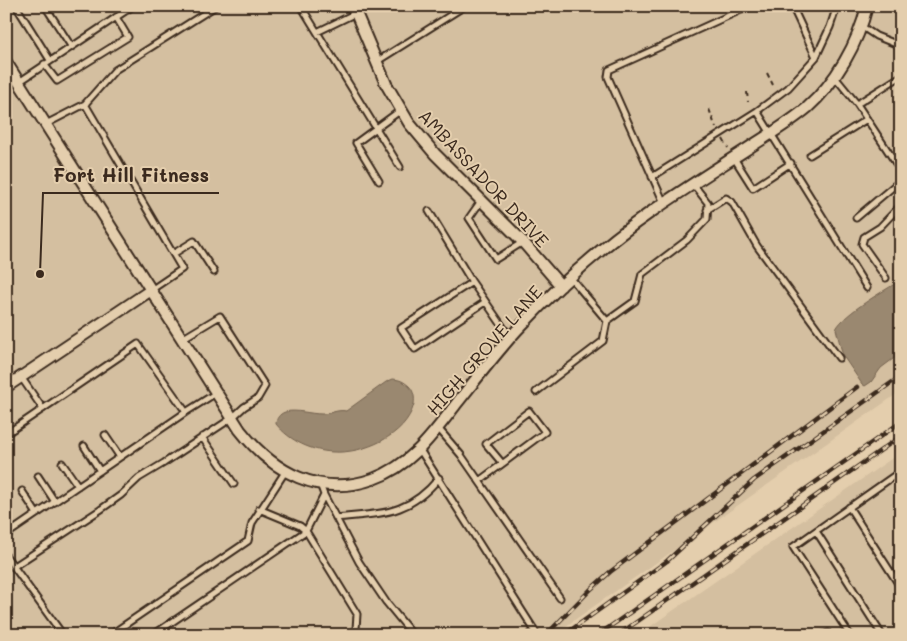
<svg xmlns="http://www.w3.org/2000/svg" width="907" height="641" viewBox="0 0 907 641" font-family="Mali,sans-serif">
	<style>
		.built { fill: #d4bfa0 }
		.water { fill: #9a886f; stroke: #74624f }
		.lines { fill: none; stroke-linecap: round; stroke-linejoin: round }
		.service-casing { stroke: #3b2a1e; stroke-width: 9 }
		.minor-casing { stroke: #3b2a1e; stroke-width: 14 }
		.path { stroke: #3b2a1e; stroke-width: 2; stroke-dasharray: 5 4; stroke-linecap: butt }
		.service { stroke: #e4cead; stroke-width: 5 }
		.minor { stroke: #e4cead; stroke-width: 10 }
		.rail-casing { stroke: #3b2a1e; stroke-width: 4.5 }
		.rail { stroke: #e4cead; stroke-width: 2.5; stroke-dasharray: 8; stroke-linecap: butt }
		.labels { text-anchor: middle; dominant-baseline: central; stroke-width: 4; stroke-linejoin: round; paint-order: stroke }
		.street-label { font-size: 18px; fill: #3b2a1e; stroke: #e4cead }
		.leader { fill: none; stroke: #3b2a1e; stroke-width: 2 }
		.callout-dot { fill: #3b2a1e; stroke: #e4cead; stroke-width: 2 }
		.callout-label { font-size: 19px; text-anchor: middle; font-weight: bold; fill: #3b2a1e; stroke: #e4cead; stroke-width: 4; stroke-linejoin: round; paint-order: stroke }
	</style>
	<rect width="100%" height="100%" fill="#e4cead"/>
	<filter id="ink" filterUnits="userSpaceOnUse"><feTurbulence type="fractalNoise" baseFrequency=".02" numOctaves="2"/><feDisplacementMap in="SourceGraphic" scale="10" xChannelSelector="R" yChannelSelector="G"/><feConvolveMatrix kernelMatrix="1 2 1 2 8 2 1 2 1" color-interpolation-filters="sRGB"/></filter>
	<g filter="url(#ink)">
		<!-- built -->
		<path class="built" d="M6 6H901V391L553 635H6Z
			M901 452V635H638Z"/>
		<!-- water -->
		<path class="water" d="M901 280V353L881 368 871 382 865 386 862 384 843 356 836 329C844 313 884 291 901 280Z
			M393 379C401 380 403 381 409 386 414 391 415 398 414 404 406 436 363 454 333 452 311 451 290 441 276 424 276 419 279 414 285 412 296 409 310 414 322 414 330 414 338 409 346 411L386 382Z"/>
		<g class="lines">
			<!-- service casing -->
			<g class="service-casing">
				<path id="service" d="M16 6 50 60
					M45 6 71 46
					M301 6 400 167
					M792 6 816 57
					M861 26 876 36 901 46
					M317 32 356 13
					M376 62 465 6
					M44 64 57 81 128 37 116 17
					M835 77 857 104 901 171
					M19 82 133 6
					M85 104 182 269 151 290
					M857 104 901 76
					M757 111 867 288
					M46 124 85 104 115 70 216 6
					M810 155 867 119
					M734 158 753 188 791 163
					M652 177 757 111 788 88 816 57 830 27 837 6
					M379 181 356 143 401 110
					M481 201 469 218 496 259 523 242
					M664 203 608 77 609 70 750 6
					M707 210 726 198 732 202 757 246 839 358
					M429 211 472 282 510 337
					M856 218 901 180
					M173 254 194 241 214 272
					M570 277 607 321 635 301 642 274 687 240 707 219 708 203 693 184
					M886 278 862 244 864 237 880 227 901 205
					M472 282 401 328 415 349 485 302
					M21 377 43 409
					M536 392 603 341 607 321
					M438 428 461 455 560 598
					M6 434 138 344 186 412 216 393
					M105 435 120 457
					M202 437 234 484
					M84 446 100 471
					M420 450 535 631 529 635
					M62 463 78 486
					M38 476 55 502
					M479 481 545 432 529 411 486 444 502 463
					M320 484 324 495 359 562 386 602 413 635
					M22 491 37 514
					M324 495 306 531 357 614 356 629 354 635
					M849 507 901 588
					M336 518C381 513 408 516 439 478
					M6 520 13 530
					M816 531 882 635
					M6 535 186 412
					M6 556 63 635
					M13 567 100 510 121 495 139 478 164 463 232 418 244 407 258 398 265 386 220 316 182 339
					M110 635 248 541 252 523 285 472
					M153 635 306 531 300 526 259 509
					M823 635 828 633 829 635
					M850 635 793 547 901 471"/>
			</g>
			<!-- minor casing -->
			<g class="minor-casing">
				<path id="minor" d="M353 6 386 84 409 123 435 154 523 242 561 286
					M6 62 240 430C273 472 319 498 373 479 412 465 433 434 457 403 477 378 496 353 517 330 557 287 602 246 651 212 681 191 713 171 744 151 765 137 788 124 807 108 836 82 858 44 867 6
					M6 387 151 290"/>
			</g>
			<!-- path -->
			<path class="path" d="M767 73 773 85
				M747 92 748 102
				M709 109 716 128
				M723 139 728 148"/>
			<!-- service -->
			<use href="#service" class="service"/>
			<!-- minor -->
			<use href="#minor" class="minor"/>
			<!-- rail casing -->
			<g class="rail-casing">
				<path id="rail" d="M546 635 591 589 610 572 857 387
					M564 635 667 561 754 480 901 376
					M598 635 901 422
					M618 635 901 436"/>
			</g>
			<!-- rail -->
			<use href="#rail" class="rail"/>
		</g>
	</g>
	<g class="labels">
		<!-- street labels -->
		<g class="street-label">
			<text transform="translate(484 178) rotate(47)">AMBASSADOR DRIVE</text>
			<text transform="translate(484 350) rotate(-49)">HIGH GROVE LANE</text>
		</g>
	</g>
	<!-- callouts -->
	<path class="leader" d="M40 274L43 193H219"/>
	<circle class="callout-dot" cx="40" cy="274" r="5"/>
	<g class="callout-label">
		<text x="131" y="182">Fort Hill Fitness</text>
	</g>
	<!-- margin -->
	<rect width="907" height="641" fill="none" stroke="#e4cead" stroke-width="25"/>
	<rect x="12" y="12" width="882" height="616" fill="none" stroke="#3b2a1e" stroke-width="2" filter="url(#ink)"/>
</svg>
